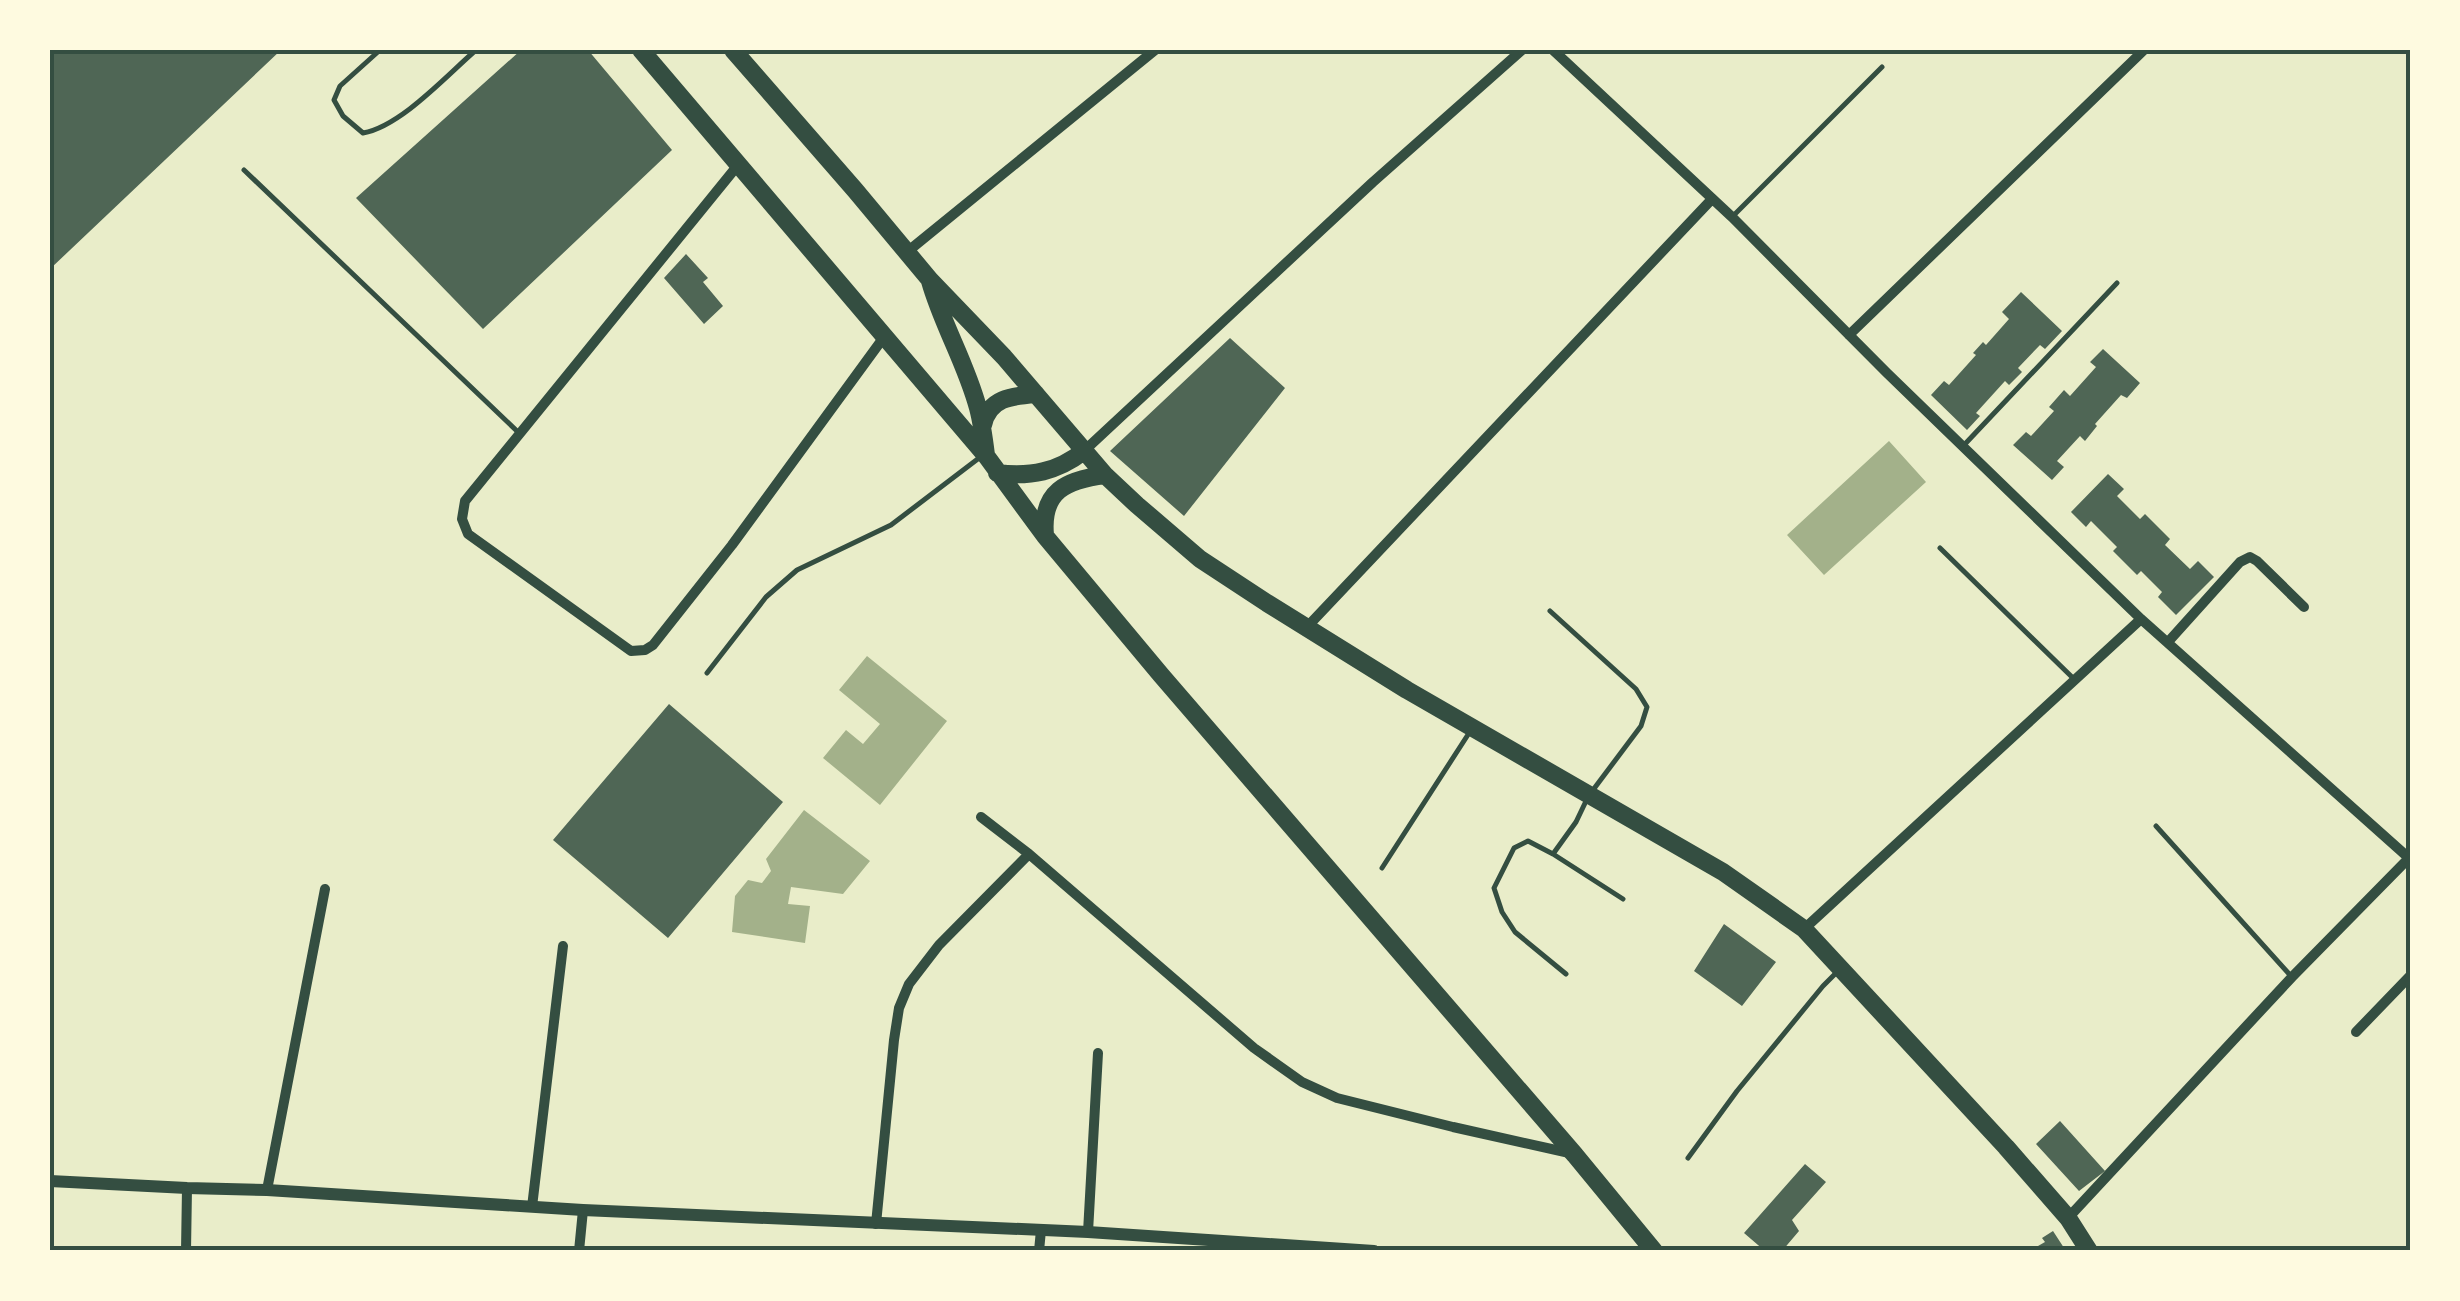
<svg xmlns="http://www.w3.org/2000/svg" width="2460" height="1301" viewBox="0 0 2460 1301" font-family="Literata,serif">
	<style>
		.water { fill: #a3b18a }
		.building { fill: #4f6655 }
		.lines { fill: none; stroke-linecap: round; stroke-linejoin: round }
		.service { stroke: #344e41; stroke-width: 5 }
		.minor { stroke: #344e41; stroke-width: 10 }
		.tertiary { stroke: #344e41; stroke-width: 12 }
		.primary { stroke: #344e41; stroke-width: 18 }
		.neatline { fill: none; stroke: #344e41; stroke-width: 4 }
	</style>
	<rect width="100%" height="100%" fill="#e9edc9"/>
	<!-- water -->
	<path class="water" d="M1889 441 1926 482 1824 575 1787 535Z
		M867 656 947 721 880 805 823 758 846 730 863 744 880 724 839 690Z
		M804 810 870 861 843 894 791 887 788 904 810 906 805 943 732 932 735 896 748 880 762 883 771 871 766 859Z"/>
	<!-- building -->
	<path class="building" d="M50 50H281L50 269Z
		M521 50H588L672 150 483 329 356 198Z
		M686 254 708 278 703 282 723 306 704 324 664 278Z
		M2021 292 2062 331 2045 349 2040 345 2018 368 2022 372 2009 385 2005 381 1976 413 1980 416 1967 430 1931 395 1944 381 1949 385 1976 355 1973 353 1983 342 1986 345 2009 319 2002 312Z
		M1230 338 1285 388 1184 516 1110 451Z
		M2103 349 2140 383 2127 398 2121 395 2095 424 2097 426 2085 441 2080 436 2057 461 2064 467 2052 480 2013 445 2026 432 2031 436 2054 411 2049 407 2064 390 2070 396 2096 367 2090 362Z
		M2108 474 2124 489 2117 496 2140 519 2145 514 2170 539 2165 545 2190 569 2198 561 2214 577 2176 615 2158 597 2162 592 2141 571 2137 575 2113 551 2117 547 2091 521 2086 527 2071 512Z
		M669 704 783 802 668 938 553 840Z
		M1724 924 1776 962 1742 1006 1694 971Z
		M2060 1121 2105 1171 2079 1191 2036 1144Z
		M1805 1164 1826 1182 1792 1220 1799 1231 1782 1251H1765L1744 1233Z
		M2053 1231 2066 1251H2041L2038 1246 2045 1242 2042 1238Z"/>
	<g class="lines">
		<!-- service -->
		<path class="service" d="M380 50 340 86 334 100 343 116 363 133C401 126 446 76 476 50
			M244 170 518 432
			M1734 215 1882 67
			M1965 444 2117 283
			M1940 548 2074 679
			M1550 611 1636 689 1647 707 1641 726 1593 790
			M707 673 766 597 797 570 891 525 983 455
			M2156 826 2290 975
			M1553 854 1576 822 1587 799
			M1382 868 1471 730
			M1566 974 1515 932 1502 912 1494 888 1514 848 1528 841 1553 854 1623 899
			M1688 1158 1737 1091 1823 986 1838 971"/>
		<!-- minor -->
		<path class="minor" d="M1553 50 1732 217 1887 373 2141 619 2410 859
			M738 165 465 501 462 519 468 534 631 651 645 650 653 645 732 545 884 337
			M907 252 1155 50
			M1849 335 2144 50
			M1084 451 1373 182 1522 50
			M1307 627 1712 199
			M2168 642 2240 562 2250 557 2257 561 2304 607
			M981 817 1029 854 1254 1048 1302 1082 1337 1098 1453 1127 1574 1154
			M1804 929 2141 619
			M2356 1032 2410 976
			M267 1190 325 889
			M532 1207 563 946
			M2068 1218 2292 977 2409 858
			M876 1224 894 1040 899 1008 909 984 939 945 1029 854
			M1088 1232 1098 1053
			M186 1251 187 1188
			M579 1251 583 1210
			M1039 1251 1041 1230"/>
		<!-- tertiary -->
		<path class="tertiary" d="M50 1181 187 1188 267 1190 583 1210 1088 1232 1374 1251"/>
		<!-- primary -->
		<path class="primary" d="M641 50 987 457 1045 536 1161 675 1575 1155 1654 1251
			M733 50 855 190 930 280 1004 357 1105 475 1137 505 1200 559 1267 603 1407 690 1723 872 1804 929 2006 1147 2068 1218 2089 1251
			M930 281C942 324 966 363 978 408 982 423 984 439 986 455
			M983 425C989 398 1011 396 1036 394
			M997 473C1031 477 1057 472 1084 451
			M1045 535C1041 491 1066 480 1105 475"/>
	</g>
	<!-- border -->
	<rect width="2460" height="1301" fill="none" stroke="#fefae0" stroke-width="105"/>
	<rect x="52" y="52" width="2356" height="1196" class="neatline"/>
</svg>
